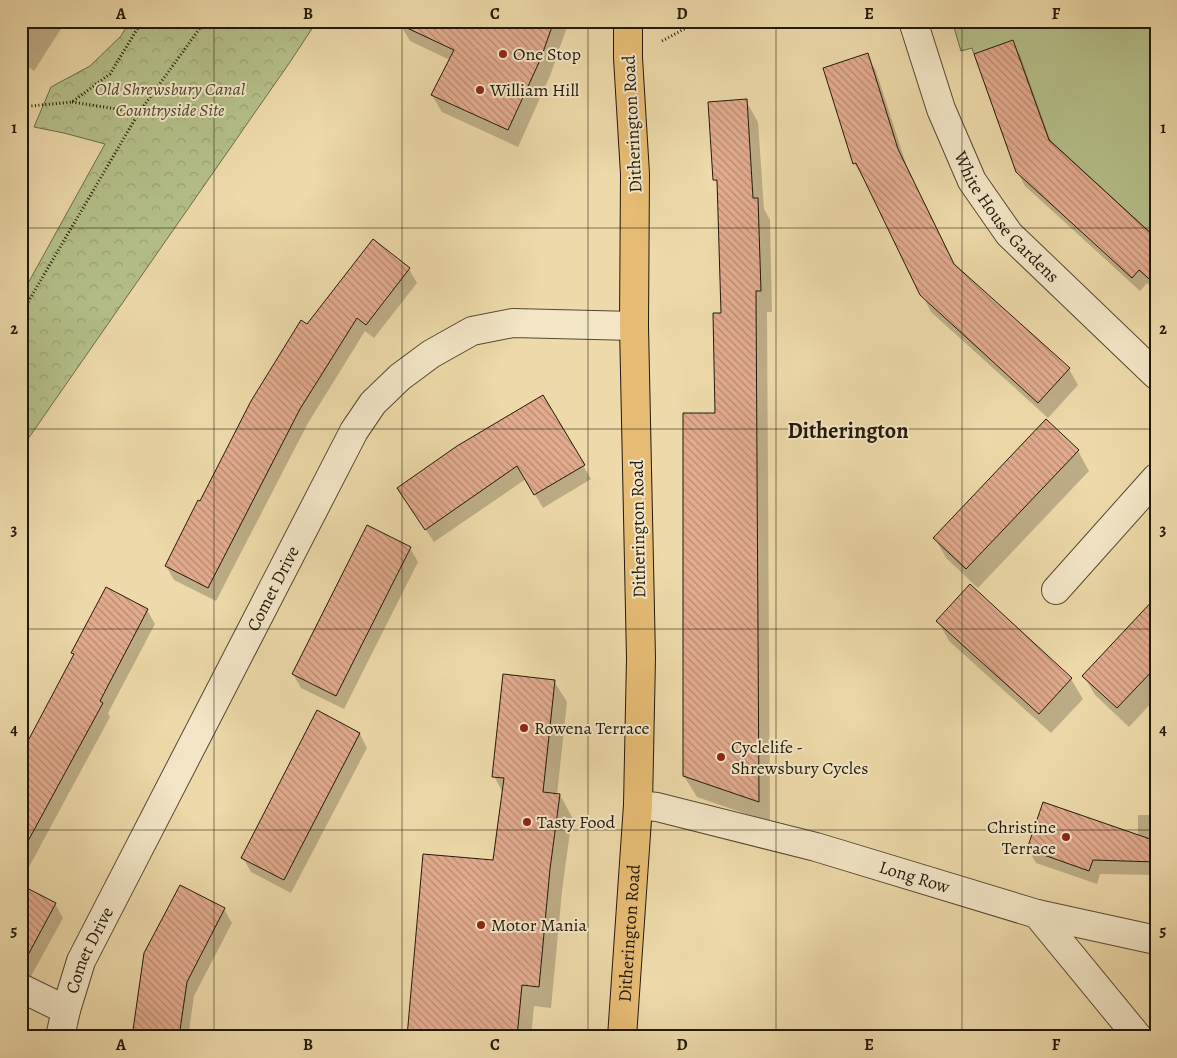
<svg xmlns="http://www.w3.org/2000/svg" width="1177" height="1058" viewBox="0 0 1177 1058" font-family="Alegreya,serif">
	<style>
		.green { fill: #b5c08a; stroke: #6c6c4b }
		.park { fill: url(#park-crowns); stroke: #6c6c4b }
		.shadow { fill: #0003 }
		.building { fill: url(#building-back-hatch); stroke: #23190c }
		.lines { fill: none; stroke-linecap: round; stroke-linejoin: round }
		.minor-casing { stroke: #564933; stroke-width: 30 }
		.major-casing { stroke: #23190c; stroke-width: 30 }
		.path { stroke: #23190c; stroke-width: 3; stroke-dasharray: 1 2.5; stroke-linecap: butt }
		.minor { stroke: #f3e6c7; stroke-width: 28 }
		.major { stroke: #e6bc74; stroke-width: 28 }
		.grid { fill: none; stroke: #23190c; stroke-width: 1; stroke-opacity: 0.55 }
		.poi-dot { fill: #8f2418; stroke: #f3e6c7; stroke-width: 2 }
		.labels { text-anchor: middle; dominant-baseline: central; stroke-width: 4; stroke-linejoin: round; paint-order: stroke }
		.poi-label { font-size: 18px; fill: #23190c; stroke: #f3e6c7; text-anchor: start }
		.park-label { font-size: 18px; font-style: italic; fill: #4f4b32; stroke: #f3e6c7 }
		.street-label { font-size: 18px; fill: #23190c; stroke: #f3e6c7 }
		.district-label { font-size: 22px; font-weight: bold; fill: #23190c; stroke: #f3e6c7 }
		.neatline { fill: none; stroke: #23190c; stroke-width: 2 }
		.grid-label { font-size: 16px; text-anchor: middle; font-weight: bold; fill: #23190c }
	</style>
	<defs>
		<pattern id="park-crowns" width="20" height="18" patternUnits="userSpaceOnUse" patternTransform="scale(1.25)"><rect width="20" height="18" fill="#b5c08a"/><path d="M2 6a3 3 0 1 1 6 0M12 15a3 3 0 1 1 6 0" fill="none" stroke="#9ba476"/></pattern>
		<pattern id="building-back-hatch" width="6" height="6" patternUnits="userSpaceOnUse" patternTransform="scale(1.25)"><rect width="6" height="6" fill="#e2ab8e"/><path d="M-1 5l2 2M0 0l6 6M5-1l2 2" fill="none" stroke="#b78a72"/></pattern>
	</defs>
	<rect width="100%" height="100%" fill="#edd9a9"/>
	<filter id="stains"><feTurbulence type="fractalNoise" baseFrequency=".004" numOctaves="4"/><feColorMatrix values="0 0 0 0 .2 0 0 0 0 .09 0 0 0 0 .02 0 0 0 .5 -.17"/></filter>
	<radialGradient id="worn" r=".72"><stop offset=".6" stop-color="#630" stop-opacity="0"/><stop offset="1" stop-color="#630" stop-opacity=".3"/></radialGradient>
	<!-- green -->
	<path class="green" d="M952 21H1156V238L1042 133 974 54 972 48 961 51Z"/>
	<!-- park -->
	<path class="park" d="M130 21H317L290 62 21 449V296L105 144 64 133 34 127 51 87 90 66 121 36Z"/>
	<!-- shadow -->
	<path class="shadow" d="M21 21H66L34 71 21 62Z
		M401 21H569L550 76 518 147 442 112 432 95 450 60 410 41 400 24Z
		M1056 21H1099L1060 27Z
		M1012 42 1020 55 1052 145 1156 240V291L1147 283 1140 291 1025 186 1017 171Z
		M867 55 876 71 907 167 956 267 1069 369 1078 385 1048 418 931 312 865 179H864L854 163Z
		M746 101 758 122 764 209 770 220 772 312H767L770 822 697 797 684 776 716 414 722 315 718 186 715 180Z
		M373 241 409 269 417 283 374 338 365 331 308 423 216 601 174 580 166 566 201 503 308 326Z
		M542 396 591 479 543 508 526 479 434 542 398 488Z
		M1078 451 1089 471 978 588 946 558 935 538Z
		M410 548 418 562 344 709 301 688 293 674Z
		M970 586 1071 679 1083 699 1051 733 949 641 938 621Z
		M107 589 147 610 155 624 108 713 110 717 29 867 21 863V757L74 656 72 653Z
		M1156 599V698L1129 727 1095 695 1084 676Z
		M554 681 567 702 557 795H560L572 817 562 891 551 1008 534 1006 531 1037H408L494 862 503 793 494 776Z
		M317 712 360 734 367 748 291 893 251 872 243 858Z
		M1138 815H1156V875L1100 874 1097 884 1036 863 1028 849 1138 836Z
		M181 886 224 909 232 923 194 996 188 1037H133Z
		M21 887 55 904 63 918 29 980 21 976Z
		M701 1032 714 1037H700Z"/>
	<!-- building -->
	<path class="building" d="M392 21H554L541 58 508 130 431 95 454 50Z
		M1013 40 1049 140 1156 238V285L1139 270 1132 278 1016 172 974 54Z
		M868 53 898 149 954 264 1070 368 1038 403 920 295 856 163 853 164 823 68Z
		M747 99 753 198H758L761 291H756L759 802 683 776V413H715L713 313H721L717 180H713L708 102Z
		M373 239 410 268 366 325 357 318 300 409 208 588 165 566 198 500 200 501 251 401 301 320 307 324Z
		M543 395 585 465 534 495 517 466 425 530 397 488 457 446Z
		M1046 419 1079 450 966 569 933 538Z
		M367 525 411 547 336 696 292 674Z
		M970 584 1072 678 1039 714 936 621Z
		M106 587 148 609 100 701 103 703 21 854V754L74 654 71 653Z
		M1156 597V667L1117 708 1082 676Z
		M503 674 555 680 543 792 560 794 550 869 539 987 522 985 517 1037H407L423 854 493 860 504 778 492 777Z
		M317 710 360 733 284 880 241 858Z
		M1043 802 1156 841V862L1093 860 1089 871 1027 849Z
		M21 885 56 903 21 968Z
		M180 885 225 908 187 982 179 1037H132L144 953Z"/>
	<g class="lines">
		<!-- minor casing -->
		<g class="minor-casing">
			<g id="minor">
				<path id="s1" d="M913 21 941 109 972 181 1009 234 1156 375"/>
				<path d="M1056 590 1156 478"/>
				<path id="s2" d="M638 805 657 807 816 847 1037 914 1138 1037"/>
				<path d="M1037 914 1156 940"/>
				<path d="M21 988 66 1010"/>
				<path id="s3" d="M60 1037 66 1010 81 961 354 431 373 403 400 377 431 354 472 331 513 323 634 326"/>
			</g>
		</g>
		<!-- major casing -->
		<g class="major-casing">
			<g id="major">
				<path id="s4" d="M622 1037 638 805 641 658 634 326 635 174 628 58V21"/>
			</g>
		</g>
		<!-- path -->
		<path class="path" d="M662 41 699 21
			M72 102 130 111 138 114
			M21 107 72 102 110 74 142 21
			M21 314 138 114 205 21"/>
		<!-- minor -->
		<use href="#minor" class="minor"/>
		<!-- major -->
		<use href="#major" class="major"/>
	</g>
	<!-- grid -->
	<path class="grid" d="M214 21V1037M402 21V1037M588 21V1037M776 21V1037M962 21V1037M21 228H1156M21 429H1156M21 629H1156M21 830H1156"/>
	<!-- markers -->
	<g class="poi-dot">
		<circle cx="503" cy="54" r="5"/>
		<circle cx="480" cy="90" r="5"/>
		<circle cx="524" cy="728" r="5"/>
		<circle cx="721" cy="757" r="5"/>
		<circle cx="527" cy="822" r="5"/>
		<circle cx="1066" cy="837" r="5"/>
		<circle cx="481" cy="925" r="5"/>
	</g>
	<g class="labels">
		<!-- poi labels -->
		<g class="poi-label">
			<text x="513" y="54">One Stop</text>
			<text x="490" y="90">William Hill</text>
			<text x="534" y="728">Rowena Terrace</text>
			<text x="731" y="747">Cyclelife -<tspan x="731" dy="21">Shrewsbury Cycles</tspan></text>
			<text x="537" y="822">Tasty Food</text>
			<text x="1056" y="827" text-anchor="end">Christine<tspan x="1056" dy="21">Terrace</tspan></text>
			<text x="491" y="925">Motor Mania</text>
		</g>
		<!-- park labels -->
		<g class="park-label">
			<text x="170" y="89">Old Shrewsbury Canal<tspan x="170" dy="21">Countryside Site</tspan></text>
		</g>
		<!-- street labels -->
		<g class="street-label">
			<text transform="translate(632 124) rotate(-93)">Ditherington Road</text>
			<text stroke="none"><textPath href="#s1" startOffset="220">White House Gardens</textPath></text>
			<text transform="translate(638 529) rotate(-91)">Ditherington Road</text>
			<text stroke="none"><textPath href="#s3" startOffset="498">Comet Drive</textPath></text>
			<text stroke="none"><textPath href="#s2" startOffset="286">Long Row</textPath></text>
			<text stroke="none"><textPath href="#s4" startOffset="104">Ditherington Road</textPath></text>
			<text stroke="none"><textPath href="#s3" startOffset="92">Comet Drive</textPath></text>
		</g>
		<!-- district labels -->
		<g class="district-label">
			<text x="848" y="431">Ditherington</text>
		</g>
	</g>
	<!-- margin -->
	<rect width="1177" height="1058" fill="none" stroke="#edd9a9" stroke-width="55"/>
	<rect x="28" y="28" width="1122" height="1002" class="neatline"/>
	<g class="grid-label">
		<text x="121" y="19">A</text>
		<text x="308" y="19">B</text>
		<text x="495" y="19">C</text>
		<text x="682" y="19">D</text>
		<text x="869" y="19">E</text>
		<text x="1056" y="19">F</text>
		<text x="14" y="133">1</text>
		<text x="1163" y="133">1</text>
		<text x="14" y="334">2</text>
		<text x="1163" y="334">2</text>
		<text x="14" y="535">3</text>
		<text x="1163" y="535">3</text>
		<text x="14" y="735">4</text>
		<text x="1163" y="735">4</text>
		<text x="14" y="936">5</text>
		<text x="1163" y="936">5</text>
		<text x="121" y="1050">A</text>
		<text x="308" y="1050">B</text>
		<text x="495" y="1050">C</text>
		<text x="682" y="1050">D</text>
		<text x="869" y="1050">E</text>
		<text x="1056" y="1050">F</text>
	</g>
	<rect width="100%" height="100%" filter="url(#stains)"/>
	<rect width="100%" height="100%" fill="url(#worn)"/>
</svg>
